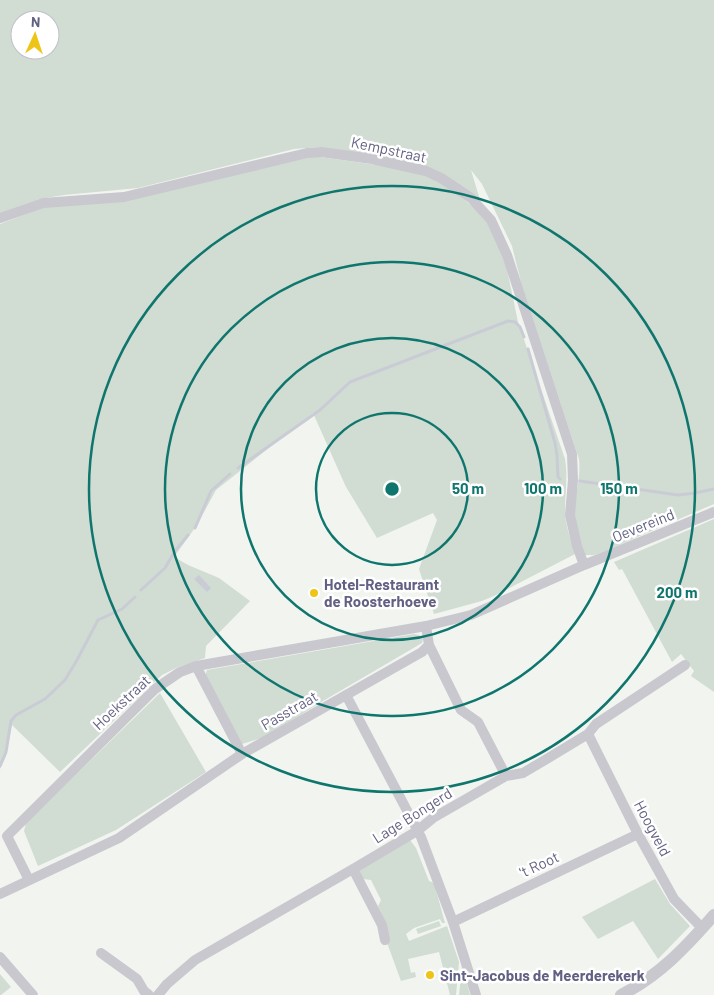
<svg xmlns="http://www.w3.org/2000/svg" width="714" height="995" viewBox="0 0 714 995" font-family="Barlow,sans-serif">
	<style>
		.green { fill: #d1dcd3; fill-rule: evenodd }
		.water { fill: #caccd5 }
		.lines { fill: none; stroke-linecap: round; stroke-linejoin: round }
		.stream { stroke: #caccd5; stroke-width: 3 }
		.minor { stroke: #c8c8ce; stroke-width: 10 }
		.tertiary { stroke: #c8c8ce; stroke-width: 12 }
		.ring { fill: none; stroke: #0f766e; stroke-width: 2.5 }
		.poi-dot { fill: #eec417; stroke: #fff; stroke-width: 2 }
		.labels { text-anchor: middle; dominant-baseline: central; stroke-width: 5; stroke-linejoin: round; paint-order: stroke }
		.street-label { font-size: 15px; fill: #626183; stroke: #fff }
		.poi-label { font-size: 15px; font-weight: bold; fill: #626183; stroke: #fff; text-anchor: start }
		.centre { fill: #0f766e; stroke: #fff; stroke-width: 2.5 }
		.ring-label { font-size: 15px; text-anchor: middle; font-weight: bold; fill: #0f766e; stroke: #fff; stroke-width: 5; stroke-linejoin: round; paint-order: stroke }
	</style>
	<rect width="100%" height="100%" fill="#f2f4f0"/>
	<!-- green -->
	<path class="green" d="M0 0H714V504L605 551 594 555H585C580 540 574 523 575 507 576 491 581 476 579 459L522 286 512 246 482 184 471 170 480 200 400 160 319 147 294 149 138 188 64 195 39 199 0 213ZM20 20H50V50H20Z
		M313 156 398 168 430 176 449 187 484 216 505 260 518 322 565 459C568 477 565 493 565 511 565 525 571 540 575 554L496 595 482 601 434 614 419 569 437 520 433 513 377 538 346 487 313 413 216 490 197 525 174 557 188 565 219 578 250 601 206 646 205 658 178 667 162 675 60 772 12 725 6 756 0 769V224L50 205 120 200Z
		M714 519V692L691 676 694 671 681 654 672 662 622 569 619 570 614 562Z
		M414 634 419 635 423 639 422 643 323 701 265 737 242 744 205 676 207 670Z
		M160 693 206 772 116 830 38 866 24 831 26 823Z
		M410 840 416 848 429 881 434 883 445 923H442L440 919 414 928 406 934 409 941 447 926 459 962 456 995H450L439 952 408 959 411 973 415 972 416 977 401 981 386 940V923L378 906 381 900 371 880 363 879 358 871Z
		M655 879 670 904 690 926 658 959 633 921 598 939 582 917Z
		M439 921 441 926 418 934 416 929Z
		M462 965 470 995H459Z
		M0 974 11 987 1 995H0Z"/>
	<!-- water -->
	<path class="water" d="M199 575 211 588 207 592 194 579Z"/>
	<g class="lines">
		<!-- stream -->
		<path class="stream" d="M528 349 555 443 557 455 558 477 560 479
			M238 468 320 410 350 382 508 321 515 322 520 327 524 337
			M580 481 678 495 695 493 714 489
			M195 528 211 491 230 474
			M141 590 165 568 175 551 188 535
			M0 766 6 752 11 721 16 715 45 699 65 680 77 660 98 620 122 609 135 597"/>
		<!-- minor -->
		<path class="minor" d="M0 218 43 203 124 197 307 153 321 152 372 159 426 171 441 178 471 198 491 220 507 255 572 454 573 480 570 515 577 546 584 565
			M429 645 461 710 478 722 506 776
			M196 666 242 754
			M346 695 421 837 453 922 476 995
			M588 734 638 834 674 899 702 928
			M353 869 382 925 385 940
			M29 880 7 836 155 689 180 672 196 666 426 626 471 615 584 565 714 512
			M0 894 119 838 242 754 422 652 429 645 426 626
			M453 922 638 834
			M101 953 137 979 144 991 149 995
			M0 957 33 995
			M158 995 167 984 195 960 353 869 417 831 433 818 506 776 523 773 545 760 588 734 596 724 685 665"/>
		<!-- tertiary -->
		<path class="tertiary" d="M621 995C659 976 687 946 714 915"/>
	</g>
	<!-- distance rings -->
	<g class="ring">
		<circle cx="392" cy="489" r="76"/>
		<circle cx="392" cy="489" r="151"/>
		<circle cx="392" cy="489" r="227"/>
		<circle cx="392" cy="489" r="303"/>
	</g>
	<!-- markers -->
	<g class="poi-dot">
		<circle cx="314" cy="593" r="5"/>
		<circle cx="430" cy="975" r="5"/>
	</g>
	<g class="labels">
		<!-- street labels -->
		<g class="street-label">
			<text transform="translate(389 149) rotate(12)">Kempstraat</text>
			<text transform="translate(643 525) rotate(-22)">Oevereind</text>
			<text transform="translate(121 702) rotate(-43)">Hoekstraat</text>
			<text transform="translate(289 710) rotate(-30)">Passtraat</text>
			<text transform="translate(412 815) rotate(-32)">Lage Bongerd</text>
			<text transform="translate(653 828) rotate(62)">Hoogveld</text>
			<text transform="translate(539 864) rotate(-25)">'t Root</text>
		</g>
		<!-- poi labels -->
		<g class="poi-label">
			<text x="324" y="584">Hotel-Restaurant<tspan x="324" dy="17">de Roosterhoeve</tspan></text>
			<text x="440" y="975">Sint-Jacobus de Meerderekerk</text>
		</g>
	</g>
	<circle cx="392" cy="489" r="8" class="centre"/>
	<g class="ring-label">
		<text x="468" y="494">50 m</text>
		<text x="543" y="494">100 m</text>
		<text x="619" y="494">150 m</text>
		<text x="677" y="598">200 m</text>
	</g>
	<!-- north arrow -->
	<g transform="translate(35 35) rotate(3)"><circle r="24" fill="#ffffff" stroke="#c0c0cd"/>
	<path d="M0-4L9 19L0 12L-9 19Z" fill="#eec417"/>
	<text y="-8" font-size="14" font-weight="bold" text-anchor="middle" fill="#626183">N</text>
	</g>
</svg>
